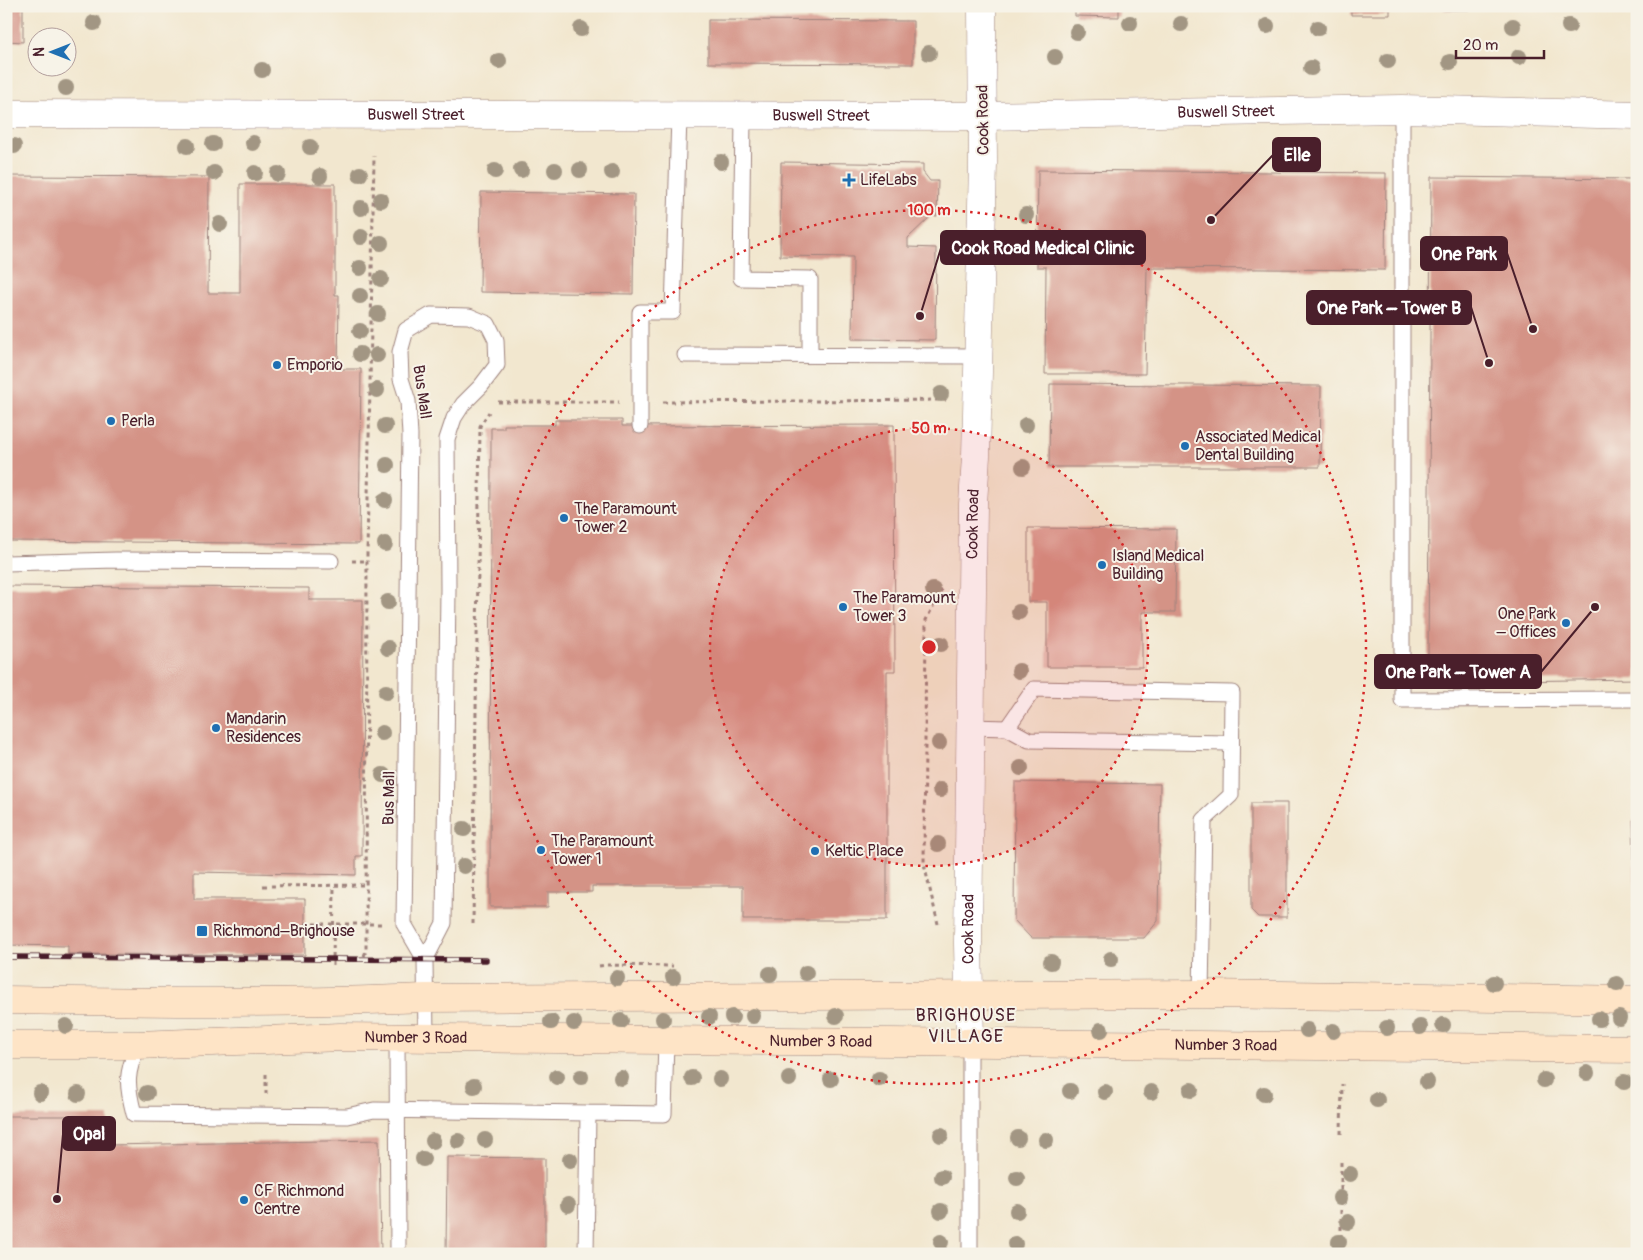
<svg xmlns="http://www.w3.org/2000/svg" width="1643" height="1260" viewBox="0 0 1643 1260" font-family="Pangolin,sans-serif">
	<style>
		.building { fill: #d49386 }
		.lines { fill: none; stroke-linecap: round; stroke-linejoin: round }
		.service-casing { stroke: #9e837d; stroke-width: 17 }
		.minor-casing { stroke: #9e837d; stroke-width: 29 }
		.tertiary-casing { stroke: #9e837d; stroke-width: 29 }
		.secondary-casing { stroke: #9e837d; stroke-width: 29 }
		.path { stroke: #9e837d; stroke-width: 3; stroke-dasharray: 4 4; stroke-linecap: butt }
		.service { stroke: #fff; stroke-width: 15 }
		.minor { stroke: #fff; stroke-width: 28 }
		.tertiary { stroke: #fff; stroke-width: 28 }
		.secondary { stroke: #fee4c6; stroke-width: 28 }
		.rail-casing { stroke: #4a1f2b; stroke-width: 5.5 }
		.rail { stroke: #f7f3e8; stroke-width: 4; stroke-dasharray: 11; stroke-linecap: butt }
		.tree { fill: #a29683 }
		.ring { fill: none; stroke: #d62828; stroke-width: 2.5; stroke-dasharray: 2.5 5 }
		.poi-dot { fill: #1f6fb2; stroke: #f7f3e8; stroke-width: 2 }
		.labels { text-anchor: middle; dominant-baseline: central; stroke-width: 4; stroke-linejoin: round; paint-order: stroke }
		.street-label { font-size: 16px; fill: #4a1f2b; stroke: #f7f3e8 }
		.poi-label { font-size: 16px; fill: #4a1f2b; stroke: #f7f3e8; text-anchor: start }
		.neighbourhood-label { font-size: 18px; letter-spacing: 1px; fill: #4a1f2b; stroke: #f7f3e8 }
		.centre { fill: #d62828; stroke: #f7f3e8; stroke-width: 2.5 }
		.ring-label { font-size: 15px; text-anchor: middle; font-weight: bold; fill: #d62828; stroke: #f7f3e8; stroke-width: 4; stroke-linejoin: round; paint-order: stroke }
		.leader { fill: none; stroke: #4a1f2b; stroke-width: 2 }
		.callout-dot { fill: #4a1f2b; stroke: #f7f3e8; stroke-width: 2 }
		.callout { fill: #4a1f2b; stroke: #4a1f2b; stroke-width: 2 }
		.callout-label { font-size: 18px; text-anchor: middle; font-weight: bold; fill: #fff }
	</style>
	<rect width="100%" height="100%" fill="#f7f3e8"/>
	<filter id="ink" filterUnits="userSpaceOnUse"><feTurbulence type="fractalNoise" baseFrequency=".02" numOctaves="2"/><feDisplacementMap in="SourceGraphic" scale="10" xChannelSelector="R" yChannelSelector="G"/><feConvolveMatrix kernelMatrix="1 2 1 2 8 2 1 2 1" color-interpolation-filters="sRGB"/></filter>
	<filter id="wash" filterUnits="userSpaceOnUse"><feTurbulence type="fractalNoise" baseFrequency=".0096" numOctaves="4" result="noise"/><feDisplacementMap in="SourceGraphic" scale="20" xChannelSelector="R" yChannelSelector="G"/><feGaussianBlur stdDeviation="1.12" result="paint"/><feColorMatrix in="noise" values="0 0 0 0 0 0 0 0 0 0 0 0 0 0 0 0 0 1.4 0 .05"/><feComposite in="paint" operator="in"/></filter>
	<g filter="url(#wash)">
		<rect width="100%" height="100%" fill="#f2e7cf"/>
		<g id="blocks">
			<!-- building -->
			<path class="building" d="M6 6H23V42L6 41Z
				M1075 6H1119V17L1075 16Z
				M1351 6H1390V15H1351Z
				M1443 6H1482V10H1444Z
				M708 20 913 21V64L708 63Z
				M781 162 923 164V172L930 181H938L937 216H931L908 238V247L936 248 935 340 852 339 853 257 780 256Z
				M1038 170 1386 173 1385 270 1147 268 1145 374H1045L1046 267H1037Z
				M6 176 209 177 208 293H240V184H335V295H339L338 369H361L359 544 6 541Z
				M1431 177 1637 179V679L1448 682 1428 661Z
				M481 192 634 194 633 294 480 292Z
				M1050 384 1321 386 1320 467H1049Z
				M555 420H622V426L894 425 895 671H887V920H743V886H592V892H548V907H490L491 428H504V425H555Z
				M1028 528 1176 529 1175 612H1142V667H1047V602H1028Z
				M6 586 309 588V600H363L362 856H356V875L194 872V899H305V955L68 954V946L6 945Z
				M1015 782 1160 784 1158 921 1144 938H1031L1014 920Z
				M1251 803H1287V917H1258L1251 910Z
				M1633 820H1637V906H1635Z
				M6 1116H109V1145L379 1140 381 1254H6Z
				M447 1157 545 1158V1254H446Z"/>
		</g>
	</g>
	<g filter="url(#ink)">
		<use href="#blocks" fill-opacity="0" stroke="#9e837d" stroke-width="1"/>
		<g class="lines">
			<!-- service casing -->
			<g class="service-casing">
				<path id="service" d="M1402 109V700L1637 699
					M743 116 741 278 810 279V355
					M685 355 979 356
					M640 426V312H673L679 116
					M6 563 116 560 331 561
					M971 727 1007 728 1034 689 1232 693 1231 795 1204 820 1201 994
					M1007 728 1029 740 1231 743
					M425 960 404 924 410 435 408 401 401 379 400 352 406 330 431 315 469 316 488 324 496 340 497 365 481 386 463 404 454 418 447 439 448 589 444 923 425 960 426 1038
					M397 1037 398 1254
					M138 1045C126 1074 126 1083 134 1114L347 1116 374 1110 588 1113 586 1254
					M588 1113 664 1114 666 1040
					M970 1254V1043"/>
			</g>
			<!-- minor casing -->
			<g class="minor-casing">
				<g id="minor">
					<path id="s1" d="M6 114 984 116 1402 109 1637 115"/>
				</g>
			</g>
			<!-- tertiary casing -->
			<g class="tertiary-casing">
				<g id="tertiary">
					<path id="s2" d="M970 1043 968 943 973 504 976 456 983 163 982 6"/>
				</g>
			</g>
			<!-- secondary casing -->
			<g class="secondary-casing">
				<g id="secondary">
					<path d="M6 1000C146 1002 286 1004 425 998L1201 994 1637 1000"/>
					<path id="s3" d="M6 1045H138L340 1037 1637 1049"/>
				</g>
			</g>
			<!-- path -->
			<path class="path" d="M498 402H619
				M663 402 946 400
				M352 561H367
				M263 886 366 885
				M305 924H382
				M473 924 480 426 489 412
				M938 924 924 864 926 620 943 588
				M364 956 366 951 367 554 374 156
				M333 965 334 886
				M599 966 606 965 673 966
				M266 1094V1070
				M1341 1134 1342 1084
				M1341 1254V1160"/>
			<!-- service -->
			<use href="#service" class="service"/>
			<!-- minor -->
			<use href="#minor" class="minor"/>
			<!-- tertiary -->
			<use href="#tertiary" class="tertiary"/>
			<!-- secondary -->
			<use href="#secondary" class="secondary"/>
			<!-- rail casing -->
			<g class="rail-casing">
				<path id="rail" d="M6 957 486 960"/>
			</g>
			<!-- rail -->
			<use href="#rail" class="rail"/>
		</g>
		<!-- trees -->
		<g class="tree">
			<circle cx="94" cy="23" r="8"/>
			<circle cx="1130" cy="23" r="8"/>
			<circle cx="1181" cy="24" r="8"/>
			<circle cx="1267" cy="26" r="8"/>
			<circle cx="1513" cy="26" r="8"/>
			<circle cx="1569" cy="26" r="8"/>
			<circle cx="1318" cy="28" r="8"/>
			<circle cx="581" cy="29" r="8"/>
			<circle cx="1077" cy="32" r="8"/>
			<circle cx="929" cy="53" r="8"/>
			<circle cx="1055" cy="57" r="8"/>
			<circle cx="1519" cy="57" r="8"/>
			<circle cx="499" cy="61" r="8"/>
			<circle cx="1388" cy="61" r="8"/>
			<circle cx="1450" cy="62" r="8"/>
			<circle cx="1311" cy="68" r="8"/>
			<circle cx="262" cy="70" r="8"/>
			<circle cx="66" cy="88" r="8"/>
			<circle cx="253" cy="143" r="8"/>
			<circle cx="213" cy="144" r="8"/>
			<circle cx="14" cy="146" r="8"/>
			<circle cx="187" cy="146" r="8"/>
			<circle cx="310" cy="147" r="8"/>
			<circle cx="721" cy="162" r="8"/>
			<circle cx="521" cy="170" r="8"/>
			<circle cx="555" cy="170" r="8"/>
			<circle cx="580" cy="170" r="8"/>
			<circle cx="495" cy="171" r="8"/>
			<circle cx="612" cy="172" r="8"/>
			<circle cx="214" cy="173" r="8"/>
			<circle cx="255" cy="173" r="8"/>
			<circle cx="278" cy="174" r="8"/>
			<circle cx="360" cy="174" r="8"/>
			<circle cx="320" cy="176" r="8"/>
			<circle cx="381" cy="200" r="8"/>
			<circle cx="361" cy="208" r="8"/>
			<circle cx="1026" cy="215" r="8"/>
			<circle cx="220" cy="224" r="8"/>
			<circle cx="361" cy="237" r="8"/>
			<circle cx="381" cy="243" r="8"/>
			<circle cx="360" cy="268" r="8"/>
			<circle cx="381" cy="279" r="8"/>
			<circle cx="360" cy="296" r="8"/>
			<circle cx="378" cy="314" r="8"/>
			<circle cx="360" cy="331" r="8"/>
			<circle cx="360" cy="354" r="8"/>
			<circle cx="377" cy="355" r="8"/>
			<circle cx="377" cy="390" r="8"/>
			<circle cx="941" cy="394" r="8"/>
			<circle cx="1026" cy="425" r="8"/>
			<circle cx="385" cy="426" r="8"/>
			<circle cx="387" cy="465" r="8"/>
			<circle cx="1023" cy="467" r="8"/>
			<circle cx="385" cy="500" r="8"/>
			<circle cx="385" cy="544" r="8"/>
			<circle cx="933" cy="590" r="8"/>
			<circle cx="388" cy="602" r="8"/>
			<circle cx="1019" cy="612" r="8"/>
			<circle cx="941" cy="644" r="8"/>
			<circle cx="388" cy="648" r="8"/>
			<circle cx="1019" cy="671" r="8"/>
			<circle cx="386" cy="692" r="8"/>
			<circle cx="382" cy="733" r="8"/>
			<circle cx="939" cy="743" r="8"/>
			<circle cx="1021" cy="768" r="8"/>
			<circle cx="383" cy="775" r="8"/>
			<circle cx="940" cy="790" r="8"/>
			<circle cx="464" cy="829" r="8"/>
			<circle cx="938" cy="844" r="8"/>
			<circle cx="464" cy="866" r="8"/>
			<circle cx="1111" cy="959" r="8"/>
			<circle cx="1051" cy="962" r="8"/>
			<circle cx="806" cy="973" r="8"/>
			<circle cx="770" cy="974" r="8"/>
			<circle cx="673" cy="977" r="8"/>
			<circle cx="617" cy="978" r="8"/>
			<circle cx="1494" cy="983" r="8"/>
			<circle cx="1617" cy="984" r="8"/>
			<circle cx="753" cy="1016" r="8"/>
			<circle cx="836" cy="1016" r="8"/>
			<circle cx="709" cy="1017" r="8"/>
			<circle cx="732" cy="1017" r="8"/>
			<circle cx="1619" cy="1018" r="8"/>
			<circle cx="663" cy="1019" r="8"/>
			<circle cx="1599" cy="1019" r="8"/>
			<circle cx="621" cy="1021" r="8"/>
			<circle cx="551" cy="1022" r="8"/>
			<circle cx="574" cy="1023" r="8"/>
			<circle cx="1443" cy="1025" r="8"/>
			<circle cx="66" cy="1026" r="8"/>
			<circle cx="1420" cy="1027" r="8"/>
			<circle cx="1387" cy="1028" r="8"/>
			<circle cx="1101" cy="1030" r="8"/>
			<circle cx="1307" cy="1030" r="8"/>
			<circle cx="1333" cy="1031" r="8"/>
			<circle cx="1587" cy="1073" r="8"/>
			<circle cx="557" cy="1077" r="8"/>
			<circle cx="581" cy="1077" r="8"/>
			<circle cx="621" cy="1078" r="8"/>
			<circle cx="692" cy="1078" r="8"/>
			<circle cx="720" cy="1079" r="8"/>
			<circle cx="789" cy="1079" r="8"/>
			<circle cx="831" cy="1079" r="8"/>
			<circle cx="879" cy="1079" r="8"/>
			<circle cx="1544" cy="1080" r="8"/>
			<circle cx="1427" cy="1082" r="8"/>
			<circle cx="1624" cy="1082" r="8"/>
			<circle cx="474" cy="1086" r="8"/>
			<circle cx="1191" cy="1090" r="8"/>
			<circle cx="1070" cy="1091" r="8"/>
			<circle cx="1105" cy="1092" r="8"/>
			<circle cx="1151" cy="1092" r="8"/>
			<circle cx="40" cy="1093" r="8"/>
			<circle cx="147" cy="1093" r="8"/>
			<circle cx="78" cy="1094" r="8"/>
			<circle cx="1264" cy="1094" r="8"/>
			<circle cx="1377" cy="1100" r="8"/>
			<circle cx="941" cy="1135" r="8"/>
			<circle cx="1018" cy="1138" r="8"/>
			<circle cx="485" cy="1140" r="8"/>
			<circle cx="1046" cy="1140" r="8"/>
			<circle cx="433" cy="1141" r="8"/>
			<circle cx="458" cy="1141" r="8"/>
			<circle cx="423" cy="1159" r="8"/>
			<circle cx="570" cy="1160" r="8"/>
			<circle cx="1350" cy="1174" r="8"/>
			<circle cx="942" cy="1177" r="8"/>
			<circle cx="1017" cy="1178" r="8"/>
			<circle cx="1340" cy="1198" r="8"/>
			<circle cx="568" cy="1205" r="8"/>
			<circle cx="941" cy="1211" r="8"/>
			<circle cx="1017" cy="1211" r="8"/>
			<circle cx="1348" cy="1222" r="8"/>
			<circle cx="941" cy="1242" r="8"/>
			<circle cx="1339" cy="1242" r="8"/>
			<circle cx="1015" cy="1244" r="8"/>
		</g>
	</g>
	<!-- distance rings -->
	<circle cx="929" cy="647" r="219" fill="#d62828" fill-opacity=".12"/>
	<g class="ring">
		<circle cx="929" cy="647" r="219"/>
		<circle cx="929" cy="647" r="437"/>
	</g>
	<!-- markers -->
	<g class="poi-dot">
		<path d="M846.5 172.5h5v5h5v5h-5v5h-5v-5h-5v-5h5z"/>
		<circle cx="277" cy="365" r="5"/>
		<circle cx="111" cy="421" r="5"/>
		<circle cx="1185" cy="446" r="5"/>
		<circle cx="564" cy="518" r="5"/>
		<circle cx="1102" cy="565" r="5"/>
		<circle cx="843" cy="607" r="5"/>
		<circle cx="1566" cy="623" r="5"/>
		<circle cx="216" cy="728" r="5"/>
		<circle cx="541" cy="850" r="5"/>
		<circle cx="815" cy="851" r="5"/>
		<rect x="196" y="925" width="12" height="12" rx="2.5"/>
		<circle cx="244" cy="1200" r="5"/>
	</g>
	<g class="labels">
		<!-- street labels -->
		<g class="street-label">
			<text stroke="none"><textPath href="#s1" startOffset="1220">Buswell Street</textPath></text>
			<text stroke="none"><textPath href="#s1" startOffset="410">Buswell Street</textPath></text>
			<text stroke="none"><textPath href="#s1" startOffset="815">Buswell Street</textPath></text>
			<text transform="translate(983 120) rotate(-91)">Cook Road</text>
			<text transform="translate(422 392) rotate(82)">Bus Mall</text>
			<text stroke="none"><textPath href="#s2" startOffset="519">Cook Road</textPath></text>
			<text transform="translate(389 798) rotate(-89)">Bus Mall</text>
			<text stroke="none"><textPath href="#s2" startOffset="114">Cook Road</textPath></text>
			<text stroke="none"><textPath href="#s3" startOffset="410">Number 3 Road</textPath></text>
			<text stroke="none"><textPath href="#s3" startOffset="815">Number 3 Road</textPath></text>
			<text stroke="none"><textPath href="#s3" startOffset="1220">Number 3 Road</textPath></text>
		</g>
		<!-- poi labels -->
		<g class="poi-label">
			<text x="860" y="180">LifeLabs</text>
			<text x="287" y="365">Emporio</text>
			<text x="121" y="421">Perla</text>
			<text x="1195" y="437">Associated Medical<tspan x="1195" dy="18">Dental Building</tspan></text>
			<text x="574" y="509">The Paramount<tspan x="574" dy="18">Tower 2</tspan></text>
			<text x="1112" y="556">Island Medical<tspan x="1112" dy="18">Building</tspan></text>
			<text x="853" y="598">The Paramount<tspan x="853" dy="18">Tower 3</tspan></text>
			<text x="1556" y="614" text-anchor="end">One Park<tspan x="1556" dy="18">– Offices</tspan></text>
			<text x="226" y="719">Mandarin<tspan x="226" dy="18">Residences</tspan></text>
			<text x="551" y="841">The Paramount<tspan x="551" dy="18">Tower 1</tspan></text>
			<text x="825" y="851">Keltic Place</text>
			<text x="213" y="931">Richmond–Brighouse</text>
			<text x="254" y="1191">CF Richmond<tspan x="254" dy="18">Centre</tspan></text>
		</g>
		<!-- neighbourhood labels -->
		<g class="neighbourhood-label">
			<text x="966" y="1015">BRIGHOUSE<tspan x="966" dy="21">VILLAGE</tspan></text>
		</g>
	</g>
	<circle cx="929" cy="647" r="8" class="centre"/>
	<g class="ring-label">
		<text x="929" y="215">100 m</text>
		<text x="929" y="433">50 m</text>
	</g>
	<!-- callouts -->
	<path class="leader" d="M1211 220L1273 155M920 316L941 248M1533 329L1507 253M1489 363L1471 307M1595 607L1541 672M57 1199L63 1134"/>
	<g class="callout-dot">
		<circle cx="1211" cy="220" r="5"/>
		<circle cx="920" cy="316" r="5"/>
		<circle cx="1533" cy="329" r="5"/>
		<circle cx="1489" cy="363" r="5"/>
		<circle cx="1595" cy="607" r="5"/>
		<circle cx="57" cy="1199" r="5"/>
	</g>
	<g class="callout">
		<rect x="1273" y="138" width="47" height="33" rx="5"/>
		<rect x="941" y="231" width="204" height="33" rx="5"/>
		<rect x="1421" y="237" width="86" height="33" rx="5"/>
		<rect x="1307" y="291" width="164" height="33" rx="5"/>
		<rect x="1375" y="655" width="166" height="33" rx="5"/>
		<rect x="63" y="1117" width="52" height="33" rx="5"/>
	</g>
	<g class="callout-label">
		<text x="1297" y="161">Elle</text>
		<text x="1043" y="254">Cook Road Medical Clinic</text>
		<text x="1464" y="260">One Park</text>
		<text x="1389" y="314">One Park – Tower B</text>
		<text x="1458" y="678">One Park – Tower A</text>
		<text x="89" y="1140">Opal</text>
	</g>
	<!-- margin -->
	<rect width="1643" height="1260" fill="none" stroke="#f7f3e8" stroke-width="25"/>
	<!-- north arrow -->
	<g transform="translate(52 52) rotate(270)"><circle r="24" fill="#f7f3e8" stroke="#b29e9c"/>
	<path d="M0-4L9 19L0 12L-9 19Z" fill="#1f6fb2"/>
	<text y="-8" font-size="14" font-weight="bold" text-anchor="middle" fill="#4a1f2b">N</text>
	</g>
	<!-- scale -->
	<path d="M1456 50v8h88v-8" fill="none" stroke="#4a1f2b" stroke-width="2.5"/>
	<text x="1463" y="50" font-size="15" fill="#4a1f2b" stroke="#f7f3e8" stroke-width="4" paint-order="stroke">20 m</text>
</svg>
